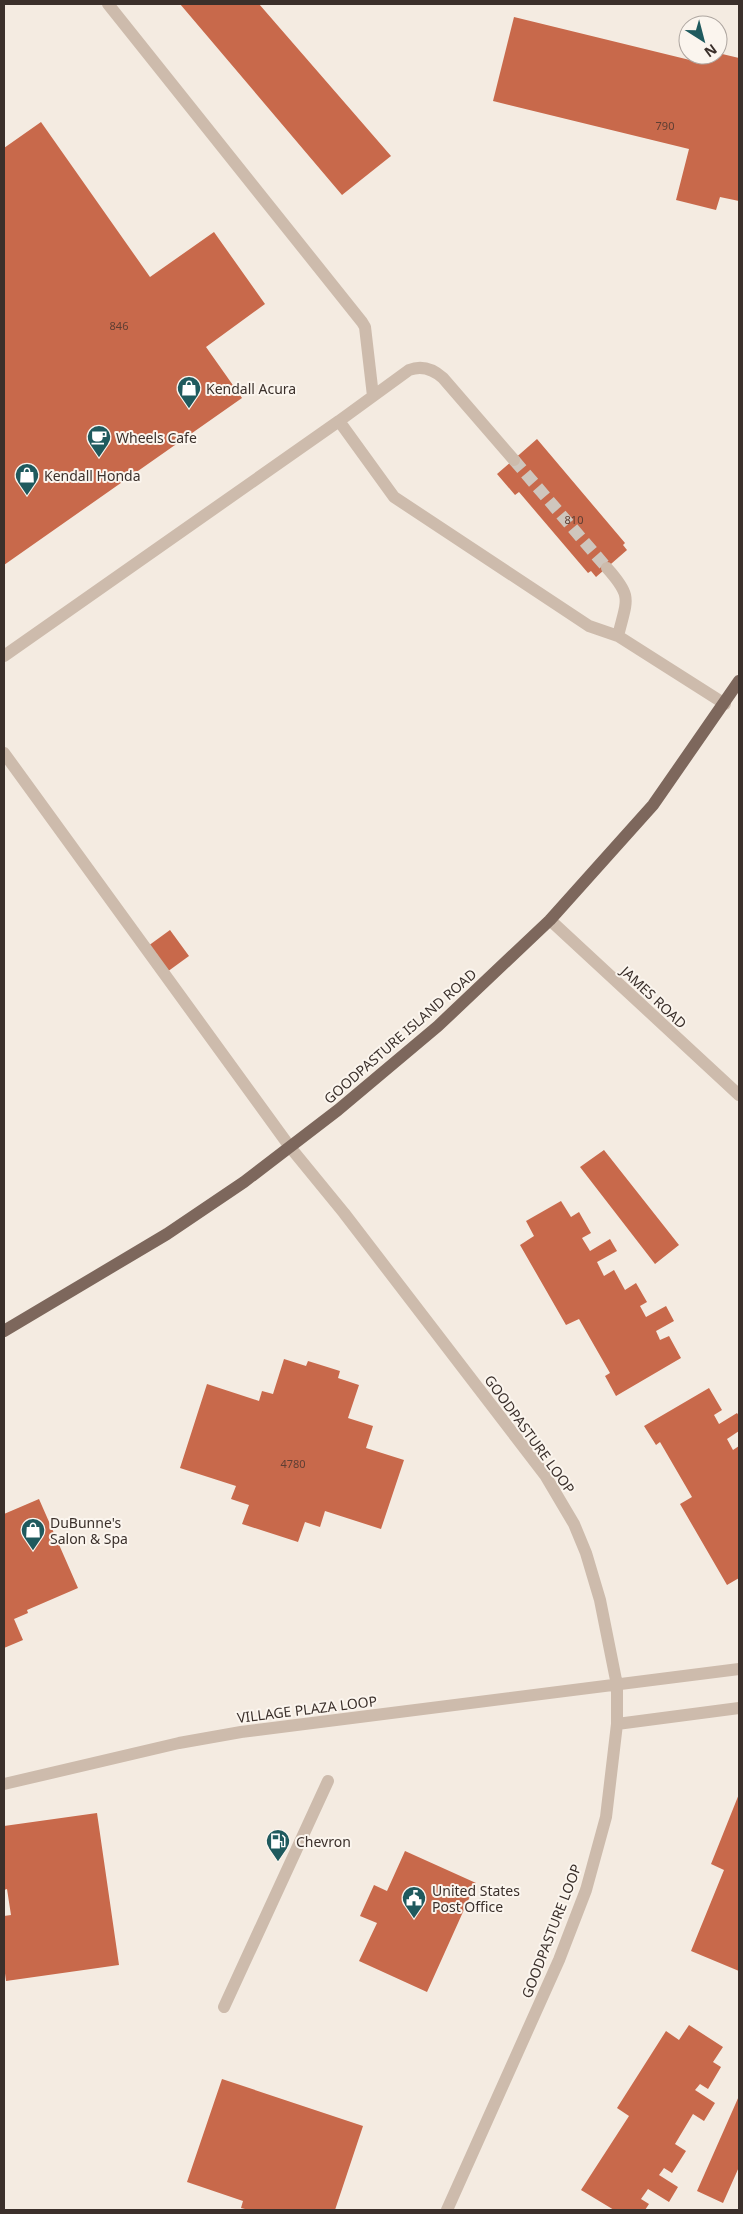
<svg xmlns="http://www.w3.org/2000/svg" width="743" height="2214" viewBox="0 0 743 2214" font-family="'Noto Sans',sans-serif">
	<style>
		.building { fill: #c8694b }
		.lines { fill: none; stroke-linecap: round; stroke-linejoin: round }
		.minor-tunnel { stroke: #cfc6bd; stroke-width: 12; stroke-dasharray: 12 6; stroke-linecap: butt }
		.minor { stroke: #cdbbac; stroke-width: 12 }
		.major { stroke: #7d675c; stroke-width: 12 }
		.labels { text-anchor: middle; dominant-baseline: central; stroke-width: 4; stroke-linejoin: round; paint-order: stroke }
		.number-label { font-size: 11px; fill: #5e3e33 }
		.poi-label { font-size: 14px; fill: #3b302b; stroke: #fbf5ee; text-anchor: start }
		.street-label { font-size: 14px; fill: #3b302b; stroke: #fbf5ee }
	</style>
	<rect width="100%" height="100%" fill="#f4ebe1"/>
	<!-- building -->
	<path class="building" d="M180 4H259L391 156 342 195Z
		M514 17 698 62 700 55H718V53L739 58V201L720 197 716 210 676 200 689 149 493 101Z
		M41 122 150 277 214 232 265 304 206 347 242 398 4 565V148Z
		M537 439 625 543 623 545 627 550 596 577 591 571 588 573 519 492 515 495 497 474Z
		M170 930 189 956 167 972 148 946Z
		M604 1150 679 1245 655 1264 580 1167Z
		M561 1201 571 1217 579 1212 591 1233 582 1238 590 1251 610 1239 617 1251 597 1262 604 1276 614 1270 625 1290 636 1283 647 1302 640 1306 646 1317 666 1306 674 1321 656 1331 660 1340 669 1336 681 1358 616 1396 605 1376 610 1373 579 1319 566 1325 520 1245 534 1236 526 1221Z
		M284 1359 306 1366 308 1361 340 1371 338 1378 359 1385 348 1418 373 1426 366 1448 404 1460 381 1529 325 1511 320 1527 305 1522 298 1542 242 1524 249 1505 231 1499 236 1486 180 1468 207 1384 259 1401 262 1391 273 1394Z
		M709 1388 722 1410 714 1415 719 1424 737 1413 739 1416V1431L727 1439 733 1450 739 1446V1578L727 1585 680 1504 692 1497 660 1442 656 1445 644 1426Z
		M39 1499 78 1588 27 1610 28 1613 14 1619 23 1640 4 1648V1514Z
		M739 1794V1971L691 1951 724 1870 711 1864Z
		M97 1813 119 1965 6 1981 4 1966V1916L11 1915 7 1889 4 1890V1826Z
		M405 1851 476 1883 427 1992 359 1961 377 1923 360 1916 374 1885 387 1891Z
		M689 2025 723 2047 713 2062 721 2067 708 2089 700 2084 695 2090 715 2103 704 2121 693 2114 675 2144 686 2151 672 2173 664 2168 659 2175 678 2187 669 2202 648 2189 641 2199 649 2204 645 2210H614L581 2190 629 2116 617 2108 666 2031 679 2040Z
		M222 2079 363 2126 335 2210H249L241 2208 243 2201 187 2182Z
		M739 2096V2167L723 2203 697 2191Z"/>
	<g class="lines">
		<!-- minor-tunnel -->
		<path class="minor-tunnel" d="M514 460 607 568"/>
		<!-- minor -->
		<path class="minor" d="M108 4 362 322 365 327 373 396
			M339 421 409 370C422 365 433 369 443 378L514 460
			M607 568C633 597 627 599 618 636
			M4 656 339 421 394 497 589 626 618 636 725 704
			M4 753 290 1147 344 1213 545 1475 574 1524 586 1553 600 1600 617 1685V1724L606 1817 586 1890 559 1960 447 2210
			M550 920 739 1095
			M617 1724 739 1708
			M4 1784 179 1743 241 1732 739 1669
			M224 2007 328 1781"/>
		<!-- major -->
		<path class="major" d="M4 1331 167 1234 244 1182 338 1110 438 1026 550 920 653 805 739 681"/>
	</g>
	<!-- icons -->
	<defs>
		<g id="shop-pin" transform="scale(1.25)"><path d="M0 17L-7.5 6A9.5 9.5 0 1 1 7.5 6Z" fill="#1f5a5e" stroke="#fbf5ee"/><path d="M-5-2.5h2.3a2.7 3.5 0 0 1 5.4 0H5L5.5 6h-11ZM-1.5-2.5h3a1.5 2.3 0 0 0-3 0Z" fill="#fff"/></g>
		<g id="cafe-pin" transform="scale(1.25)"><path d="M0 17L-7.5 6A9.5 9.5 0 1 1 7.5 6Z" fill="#1f5a5e" stroke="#fbf5ee"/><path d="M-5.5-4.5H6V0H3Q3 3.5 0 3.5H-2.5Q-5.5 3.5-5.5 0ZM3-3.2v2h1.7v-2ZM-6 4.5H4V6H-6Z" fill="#fff"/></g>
		<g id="fuel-pin" transform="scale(1.25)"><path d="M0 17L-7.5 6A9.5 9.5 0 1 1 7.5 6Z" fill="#1f5a5e" stroke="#fbf5ee"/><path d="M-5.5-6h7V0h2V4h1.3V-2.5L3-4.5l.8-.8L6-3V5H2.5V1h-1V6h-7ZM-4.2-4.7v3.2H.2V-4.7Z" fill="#fff"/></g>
		<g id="civic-pin" transform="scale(1.25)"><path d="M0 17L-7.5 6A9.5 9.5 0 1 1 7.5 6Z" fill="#1f5a5e" stroke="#fbf5ee"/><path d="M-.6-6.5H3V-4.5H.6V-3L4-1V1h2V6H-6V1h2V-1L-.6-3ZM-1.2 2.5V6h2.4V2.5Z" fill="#fff"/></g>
	</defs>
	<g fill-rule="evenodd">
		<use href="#shop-pin" x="189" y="388"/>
		<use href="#cafe-pin" x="99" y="437"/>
		<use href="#shop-pin" x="27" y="475"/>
		<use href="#shop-pin" x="33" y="1530"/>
		<use href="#fuel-pin" x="278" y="1841"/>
		<use href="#civic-pin" x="414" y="1898"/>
	</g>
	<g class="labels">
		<!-- number labels -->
		<g class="number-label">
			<text x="665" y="125">790</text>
			<text x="119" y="325">846</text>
			<text x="574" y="519">810</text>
			<text x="293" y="1463">4780</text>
		</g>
		<!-- poi labels -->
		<g class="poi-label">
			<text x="206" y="388">Kendall Acura</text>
			<text x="116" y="437">Wheels Cafe</text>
			<text x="44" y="475">Kendall Honda</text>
			<text x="50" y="1522">DuBunne's<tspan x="50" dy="16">Salon &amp; Spa</tspan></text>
			<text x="296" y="1841">Chevron</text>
			<text x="432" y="1890">United States<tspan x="432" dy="16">Post Office</tspan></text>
		</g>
		<!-- street labels -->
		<g class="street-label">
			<text transform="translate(654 997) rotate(43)">JAMES ROAD</text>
			<text transform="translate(400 1036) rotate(-41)">GOODPASTURE ISLAND ROAD</text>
			<text transform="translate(530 1434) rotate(54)">GOODPASTURE LOOP</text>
			<text transform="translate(307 1709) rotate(-7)">VILLAGE PLAZA LOOP</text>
			<text transform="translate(551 1931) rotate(-69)">GOODPASTURE LOOP</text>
		</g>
	</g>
	<!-- border -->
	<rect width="743" height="2214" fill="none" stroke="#3b302b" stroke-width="10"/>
	<!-- north arrow -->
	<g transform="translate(703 40) rotate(144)"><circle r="24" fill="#fbf5ee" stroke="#aea6a0"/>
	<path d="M0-4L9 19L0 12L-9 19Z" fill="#1f5a5e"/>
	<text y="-8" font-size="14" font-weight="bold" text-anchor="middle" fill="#3b302b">N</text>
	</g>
</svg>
